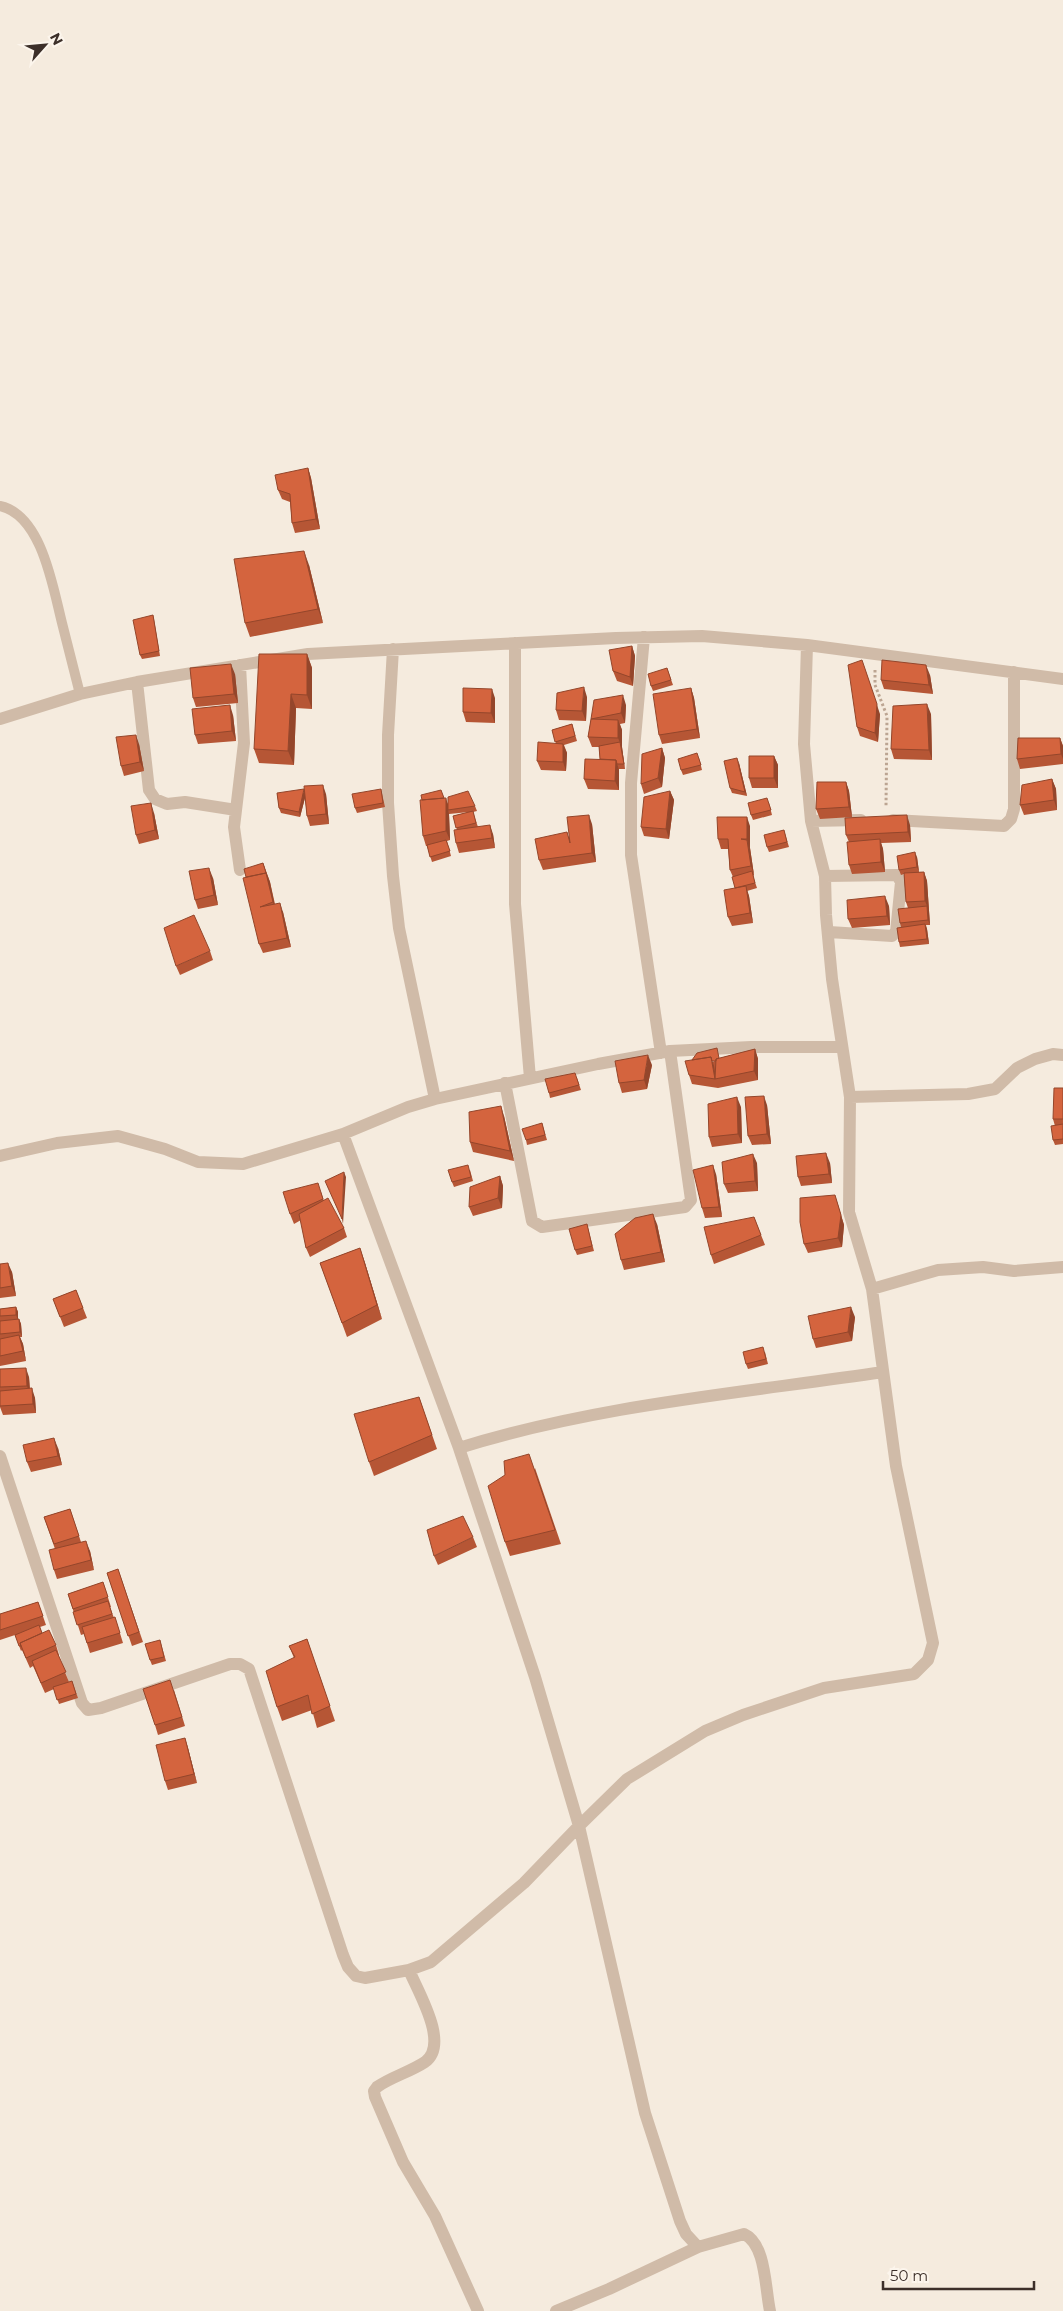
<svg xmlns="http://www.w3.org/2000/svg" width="1063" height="2311" viewBox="0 0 1063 2311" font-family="Montserrat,sans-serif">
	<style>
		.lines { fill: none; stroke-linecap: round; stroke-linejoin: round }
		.path { stroke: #bca592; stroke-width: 3; stroke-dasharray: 2.5 2.5; stroke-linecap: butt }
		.service { stroke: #d0bba8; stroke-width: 10 }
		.minor { stroke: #d0bba8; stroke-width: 12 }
		.wall { fill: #b65635 }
		.shaded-wall { fill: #94462b }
		.building { fill: #d4643e; stroke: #94462b }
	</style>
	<rect width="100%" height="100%" fill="#f5ebde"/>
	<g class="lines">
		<!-- path -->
		<path class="path" d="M875 670V685L887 716 886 806"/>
		<!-- service -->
		<path class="service" d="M0 506C42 515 53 588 62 623 68 646 74 670 80 694"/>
		<!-- minor -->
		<path class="minor" d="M644 637 631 783V855L661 1053
			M515 643V904L530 1078
			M393 649 388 735V803L393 876 399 928 435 1099
			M240 665 244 743 234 827 240 870
			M137 682 149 790 155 799 167 804 185 802 236 810
			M0 719 80 694 137 682 308 654 616 638 702 636 807 645 1063 679
			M893 820 1004 826 1011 819 1014 809V672
			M811 821 861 820
			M825 876 897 875 901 882 896 932 892 936 829 932
			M505 1083 532 1221 542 1227 685 1207 691 1200 670 1051
			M850 1097 968 1094 995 1089 1017 1068 1035 1059 1053 1054 1063 1055
			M0 1156 57 1143 118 1136 165 1149 198 1162 243 1164 343 1134 408 1107 435 1099 598 1064 670 1051 751 1047H842
			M872 1289 938 1270 983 1267 1014 1271 1063 1267
			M459 1448C596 1405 742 1393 883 1372
			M0 1456 82 1703 88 1710 101 1708 230 1664H240L249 1669 343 1955 348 1967 356 1976 365 1978 409 1970 431 1962 524 1883 579 1826 535 1677 459 1448 343 1134
			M409 1970C418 1992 450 2044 425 2062 410 2072 391 2077 377 2087L374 2091 375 2097 403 2162 435 2216 478 2311
			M556 2311 609 2289 698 2247
			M770 2311C765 2288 766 2244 744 2234L698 2247 686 2234 680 2221 645 2113 579 1826 627 1779 705 1731 743 1715 824 1688 914 1674 928 1660 933 1643 896 1466 872 1289 849 1212 850 1097 832 979 826 915 825 876 811 821 804 744 807 645"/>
	</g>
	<!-- wall -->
	<path class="wall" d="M308 468 311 478 320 529 295 533 292 523 290 502 282 499 278 490Z
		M309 565 323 623 250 637 245 623Z
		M153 615 154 619 160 656 142 659 140 655Z
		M632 646 635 656 633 686 617 681 613 671Z
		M307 654 312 668V709L296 708 294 765 259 763 254 749Z
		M667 668 673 685 653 691 651 686Z
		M235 674 238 703 196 707 193 698Z
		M930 675 933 694 884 689 881 680Z
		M691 688 694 698 700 738 662 744 659 735Z
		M587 697 586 721 559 720 556 710Z
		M495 698V723L466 722 463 712Z
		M626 705 625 723 620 724 622 730V747L625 769H619V790L588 789 584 779 600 759 599 747H592L588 737 591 719Z
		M880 714 878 742 860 736 857 727Z
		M931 714 932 760 894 759 891 749Z
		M233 715 236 741 198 744 195 735Z
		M572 724 577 741 564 745 567 753 566 771 541 770 537 761 556 743 552 730Z
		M1060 738 1063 746V764L1020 769 1017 759Z
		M139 744 144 771 124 776 121 766Z
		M662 748 665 758 662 787 644 794 641 784Z
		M774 756 778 765V788H752L749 778Z
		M699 758 702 770 683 775 681 770Z
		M739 763 747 796 732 793 730 788Z
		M1052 779 1056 789 1057 810 1024 815 1020 805Z
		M846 782 849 791 852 817 820 819 816 809Z
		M381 789 385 807 357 813 355 808Z
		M670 791 674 800 669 839 644 836 641 827Z
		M277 793 326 794 329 824 310 826 307 816 305 798 300 817 281 813 279 808Z
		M444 798 448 804 475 806 477 811 473 812 478 827 493 834 495 848 459 853 456 843 457 829 453 816 469 812 449 814 450 840 447 841 451 856 432 862 427 846H426L423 836Z
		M769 803 772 815 753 820 751 815Z
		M154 813 159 839 139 844 136 835Z
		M592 824 596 862 543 870 539 860 567 832 569 838Z
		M910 825 911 842 881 843 883 849 885 872 852 874 849 865V842L846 835Z
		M750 826V848L754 875 753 876 757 888 747 891 749 896 753 923 732 926 728 917 735 888 733 877 730 870 728 849H721L718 839Z
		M784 830 789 847 769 852 767 847Z
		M917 857 919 872H924L927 881 930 925H926L927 929 929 944 900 947 899 942 901 927 900 923 908 908 906 902 904 874 901 875 899 870Z
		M263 863 270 882 275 904 283 912 291 947 263 953 259 944 246 877Z
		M213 878 218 905 198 909 195 900Z
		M889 906 890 925 852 928 848 919Z
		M210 951 213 960 180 975 176 966Z
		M755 1049 758 1059V1080L718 1088 692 1084 689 1075 720 1058Z
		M652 1065 647 1089 622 1093 619 1083Z
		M577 1078 581 1090 550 1098 549 1093Z
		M1063 1088V1144L1055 1145 1053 1140 1055 1126 1053 1119Z
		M767 1105 771 1144 752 1145 748 1136Z
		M741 1107 742 1143 712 1147 709 1137Z
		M504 1116 514 1161 473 1152 470 1142Z
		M542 1123 547 1140 527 1145 526 1140Z
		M757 1163 758 1191 728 1193 724 1184Z
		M830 1163 832 1183 801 1186 798 1177Z
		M470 1170 473 1181 454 1187 452 1182Z
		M716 1174 722 1217 705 1218 702 1208Z
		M500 1176 503 1186 502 1208 473 1216 469 1207Z
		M321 1192 324 1201 344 1228 347 1237 310 1257 306 1248 301 1220 294 1224 290 1214Z
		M838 1205 844 1225 842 1247 808 1253 804 1244Z
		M754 1217 765 1245 714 1264 711 1255Z
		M587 1224 594 1251 577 1255 575 1250Z
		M657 1224 665 1262 624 1270 621 1260Z
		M360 1248 365 1263 382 1319 347 1337 320 1263Z
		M0 1264 12 1272 16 1296 0 1298Z
		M76 1290 87 1318 64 1327 53 1299Z
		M16 1307 18 1312V1319H19L21 1324 22 1337H20L23 1344 26 1361 0 1366V1321L7 1320 0 1321V1309Z
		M855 1317 852 1341 816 1348 813 1339Z
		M765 1352 768 1364 748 1369 746 1364Z
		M0 1369 29 1377 30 1389 35 1398 36 1413 3 1415 0 1407Z
		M419 1397 437 1449 374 1476 369 1462Z
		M58 1448 62 1465 31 1472 27 1462Z
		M535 1468 561 1544 510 1556 505 1542Z
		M70 1509 81 1542 90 1551 94 1570 57 1579 54 1570 55 1549 44 1517Z
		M473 1537 477 1547 438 1565 434 1556Z
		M118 1569 143 1642 132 1646 107 1573Z
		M103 1582 111 1607H110L114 1618 115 1617 123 1643 90 1653 84 1634 81 1635 68 1594Z
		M38 1602 46 1625 40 1627 42 1633 56 1645 59 1655H58L69 1682 64 1684 72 1681 78 1698 59 1704 54 1689 45 1693 33 1666 30 1668 22 1650 21 1651 15 1635 0 1640V1614Z
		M307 1639 335 1721 317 1728 312 1710 282 1721 277 1707 294 1658 289 1646Z
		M160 1640 166 1661 152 1665 150 1660Z
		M174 1690 185 1726 158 1735 155 1725Z
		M185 1738 188 1748 197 1783 168 1790 165 1781Z"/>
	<!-- shaded-wall -->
	<path class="shaded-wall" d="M308 468 311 478 320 529 316 519Z
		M304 551 309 565 323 623 318 609Z
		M632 646 635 656 633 686 630 677Z
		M307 654 312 668V709L307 695Z
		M231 664 235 674 238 703 234 694Z
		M926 665 930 675 933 694 929 685Z
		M865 669 880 714 878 742 875 733Z
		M584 687 587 697 586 721 582 711Z
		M691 688 694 698 700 738 697 729Z
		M492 689 495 698V723L491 713Z
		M291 694 296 708 294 765 288 751Z
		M623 695 626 705 625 723 621 713Z
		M927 704 931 714 932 760 929 750Z
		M230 705 233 715 236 741 232 731Z
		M618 720 622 730V747L618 738Z
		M136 735 139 744 144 771 140 762Z
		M1060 738 1063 746V759L1061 754Z
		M620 742 622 747 625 769 624 764Z
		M563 744 567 753 566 771 563 762Z
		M662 748 665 758 662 787 658 778Z
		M774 756 778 765V788L774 778Z
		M737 758 739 763 747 796 745 792Z
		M616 760 619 770V790L615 781Z
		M1052 779 1056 789 1057 810 1054 800Z
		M846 782 849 791 852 817 849 807Z
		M323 785 326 794 329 824 326 814Z
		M304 789 306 794 300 817 299 812Z
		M441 790 446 806V798L449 808 448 810 449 814 450 840 446 831Z
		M670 791 674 800 669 839 666 829Z
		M151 803 154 813 159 839 155 830Z
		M589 815 592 824 596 862 592 853Z
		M907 815 910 825 911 842 908 832Z
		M747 817 750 826V848L754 875 751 866 747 839Z
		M490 825 493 834 495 848 492 838Z
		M880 839 883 849 885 872 881 862Z
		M915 852 917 857 919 872 917 867Z
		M263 863 270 882 276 912 273 902Z
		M209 868 213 878 218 905 214 895Z
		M924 872 927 881 929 911 925 901Z
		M746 886 749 896 753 923 750 913Z
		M885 896 889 906 890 925 887 916Z
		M280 903 283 912 291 947 287 938Z
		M927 906 929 911 930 925 928 920Z
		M925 924 927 929 929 944 927 939Z
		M755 1049 758 1059V1080L754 1071Z
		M648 1055 652 1065 647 1089 644 1080Z
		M711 1057 714 1066 716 1078 715 1079Z
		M764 1096 767 1105 771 1144 767 1134Z
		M737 1097 741 1107 742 1143 738 1134Z
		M501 1106 504 1116 514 1161 510 1151Z
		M826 1153 830 1163 832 1183 829 1174Z
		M753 1154 757 1163 758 1191 755 1181Z
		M713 1165 716 1174 722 1217 719 1207Z
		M344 1172 346 1177 343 1224 342 1219Z
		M500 1176 503 1186 502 1208 498 1198Z
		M835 1195 844 1225 842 1247 838 1238Z
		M653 1214 657 1224 665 1262 661 1252Z
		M360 1248 365 1263 382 1319 377 1305Z
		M8 1263 12 1272 16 1296 12 1286Z
		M16 1307 18 1312V1320L16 1315Z
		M851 1307 855 1317 852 1341 848 1332Z
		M19 1319 21 1324 22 1337 20 1332Z
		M19 1335 23 1344 26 1361 23 1351Z
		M26 1368 29 1377 30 1395 27 1386Z
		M32 1388 35 1398 36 1413 33 1404Z
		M54 1438 58 1448 62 1465 58 1456Z
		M86 1541 90 1551 94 1570 91 1560Z
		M185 1738 188 1748 197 1783 194 1774Z"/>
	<!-- building -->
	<path class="building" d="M308 468 316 519 292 523 290 494 278 490 275 475Z
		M304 551 318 609 245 623 234 559Z
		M153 615 159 651 140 655 133 620Z
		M632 646 630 677 613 671 609 650Z
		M259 654H307V695L291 694 288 751 254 749Z
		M862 660 877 704 875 733 857 727 848 665Z
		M882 660 926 665 929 685 881 680Z
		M231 664 234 694 193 698 190 668Z
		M667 668 671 680 651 686 648 674Z
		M584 687 582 711 556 710 557 693Z
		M463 688 492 689 491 713 463 712Z
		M691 688 697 729 659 735 653 694Z
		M623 695 621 713 591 719 594 700Z
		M927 704 929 750 891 749 893 706Z
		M230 705 232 731 195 735 192 709Z
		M591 719 618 720V738L588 737Z
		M572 724 575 736 555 742 552 730Z
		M136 735 140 762 121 766 116 737Z
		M1018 738H1060L1061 754 1017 759Z
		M538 742 563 744V762L537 761Z
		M620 742 624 764H617L616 760 600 759 599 746Z
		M662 748 658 778 641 784 642 754Z
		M697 753 701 765 681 770 678 759Z
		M749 756H774V778H749Z
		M737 758 745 792 730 788 724 761Z
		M585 759 616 760 615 781 584 779Z
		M1052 779 1054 800 1020 805 1022 785Z
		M817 782H846L849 807 816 809Z
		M323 785 326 814 307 816 304 786Z
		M304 789 299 812 279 808 277 793Z
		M381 789 383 803 355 808 352 794Z
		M441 790 444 798 422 800 421 795Z
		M468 791 475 806 448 810V797Z
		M670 791 666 829 641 827 644 797Z
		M446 798V831L423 836 420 800Z
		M767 798 771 810 751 815 748 803Z
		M151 803 155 830 136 835 131 806Z
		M473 811 476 823 456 828 453 816Z
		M589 815 592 853 539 860 535 839 567 832 570 843 567 817Z
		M907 815 908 832 846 835 845 818Z
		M717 817H747V839H741L747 840 751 866 730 870 728 839H718Z
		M490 825 492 838 456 843 454 830Z
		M784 830 787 842 767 847 764 835Z
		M880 839 881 862 849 865 847 842Z
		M446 840 450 851 430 857 427 845Z
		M915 852 917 867 899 870 897 856Z
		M263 863 266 873 246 877 244 869Z
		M209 868 214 895 195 900 189 871Z
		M752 871 755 883 735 888 732 877Z
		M924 872 925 901 906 902 904 873Z
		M266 873 273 902 260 907 280 903 287 938 259 944 243 878Z
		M746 886 750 913 728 917 724 890Z
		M885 896 887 916 848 919 847 900Z
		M927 906 928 920 900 923 898 909Z
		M194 915 210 951 176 966 164 928Z
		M925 924 927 939 899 942 897 928Z
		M717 1048 719 1058 716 1059V1061H712L711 1057 692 1060 697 1053Z
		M755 1049 754 1071 715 1079 716 1059Z
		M648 1055 644 1080 619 1083 615 1061Z
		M711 1057 715 1079 689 1075 685 1061Z
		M575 1073 579 1085 549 1093 545 1079Z
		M1054 1088H1063V1119H1053Z
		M764 1096 767 1134 748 1136 745 1097Z
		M737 1097 738 1134 709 1137 708 1104Z
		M501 1106 510 1151 470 1142 469 1112Z
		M542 1123 545 1135 526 1140 522 1129Z
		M1063 1124V1139L1053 1140 1051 1126Z
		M826 1153 829 1174 798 1177 796 1156Z
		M753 1154 755 1181 724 1184 722 1162Z
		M468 1165 471 1177 452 1182 448 1170Z
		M713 1165 719 1207 702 1208 693 1170Z
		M344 1172 342 1219 325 1181Z
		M500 1176 498 1198 469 1207 470 1187Z
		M318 1183 323 1199 290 1214 283 1192Z
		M835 1195 841 1215 838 1238 804 1244 800 1222V1198Z
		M328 1198 344 1228 306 1248 299 1214Z
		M653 1214 661 1252 621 1260 615 1234 635 1218Z
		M754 1217 761 1235 711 1255 704 1227Z
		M587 1224 592 1246 575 1250 569 1229Z
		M360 1248 377 1305 342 1323 320 1263Z
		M8 1263 12 1286 0 1288V1264Z
		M76 1290 83 1308 60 1317 53 1299Z
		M16 1307V1315L0 1316V1309Z
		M851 1307 848 1332 813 1339 808 1316Z
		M19 1319 20 1332 0 1334V1321Z
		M19 1335 23 1351 0 1356V1339Z
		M763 1347 766 1359 746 1364 743 1352Z
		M26 1368 27 1386 0 1387V1369Z
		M32 1388 33 1404 0 1406V1391Z
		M419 1397 432 1435 369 1462 354 1414Z
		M54 1438 58 1456 27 1462 23 1445Z
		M529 1454 555 1530 505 1542 488 1486 505 1475 504 1461Z
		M70 1509 79 1536 54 1544 44 1517Z
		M463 1516 473 1537 434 1556 427 1530Z
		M86 1541 91 1560 54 1570 49 1550Z
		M118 1569 139 1632 128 1636 107 1573Z
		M103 1582 108 1597 73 1609 68 1594Z
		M108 1601 112 1614 77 1625 73 1612Z
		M38 1602 43 1616 0 1630V1614Z
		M115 1617 120 1633 87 1643 82 1627Z
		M39 1625 42 1633 20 1643 21 1646H19L15 1635Z
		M49 1630 56 1645 26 1658 20 1643Z
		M307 1639 330 1706 312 1714 308 1695 277 1707 266 1671 295 1657 289 1646Z
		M160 1640 164 1657 150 1660 145 1644Z
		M56 1650 66 1672 41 1683 32 1661Z
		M170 1680 182 1717 155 1725 143 1689Z
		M72 1681 76 1694 57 1700 53 1687Z
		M185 1738 194 1774 165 1781 156 1745Z"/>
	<!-- north arrow -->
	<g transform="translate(45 45) rotate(63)" stroke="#fcf5ec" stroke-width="4" paint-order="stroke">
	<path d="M0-4L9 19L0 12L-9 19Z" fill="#3c2f29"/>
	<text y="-8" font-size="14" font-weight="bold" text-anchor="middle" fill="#3c2f29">N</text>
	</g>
	<!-- scale -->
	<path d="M883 2281v8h151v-8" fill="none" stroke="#3c2f29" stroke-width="2.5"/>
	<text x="890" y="2281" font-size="15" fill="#3c2f29" stroke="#fcf5ec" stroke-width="4" paint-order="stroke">50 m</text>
</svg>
